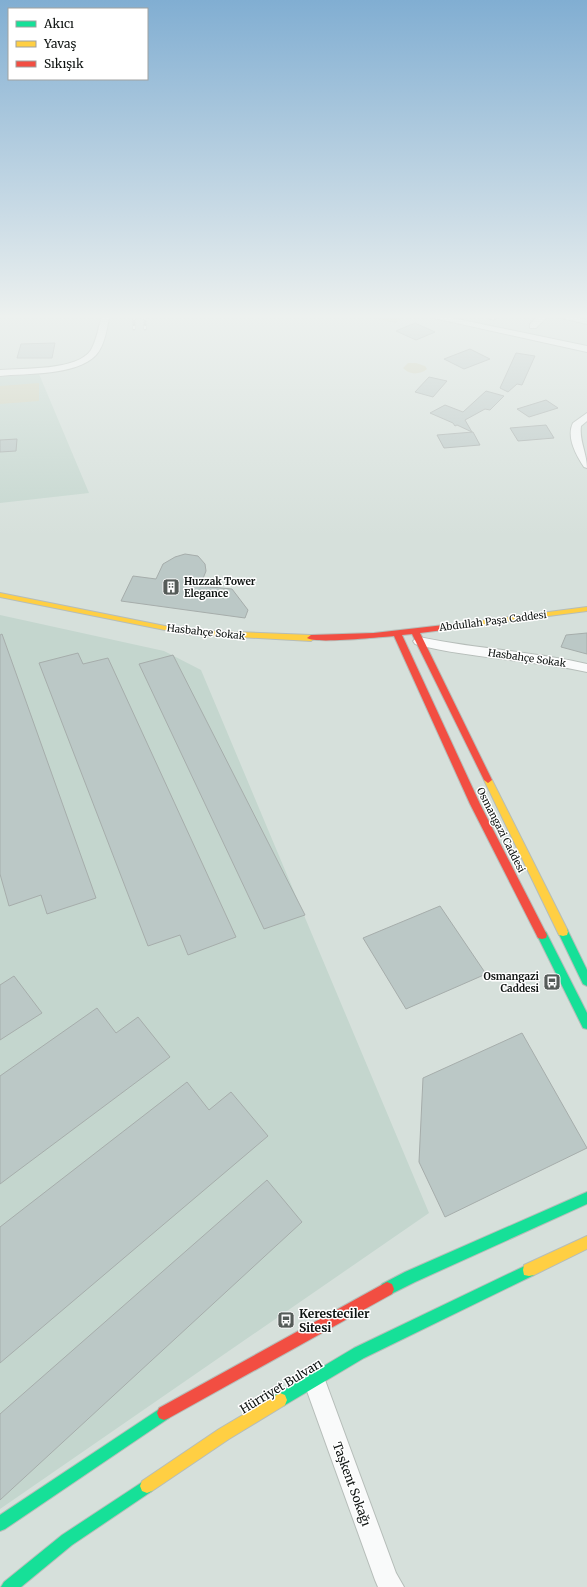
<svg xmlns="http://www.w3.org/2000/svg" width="587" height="1587" viewBox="0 0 587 1587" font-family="Merriweather,serif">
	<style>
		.built { fill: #c4d6ce }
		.green { fill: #d0d2bb }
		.building { fill: #bbc8c6; stroke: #a6adab }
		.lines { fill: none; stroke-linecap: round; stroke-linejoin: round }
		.street-casing { stroke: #b6bdb9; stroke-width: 2 }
		.fast-casing { stroke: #b6bdb9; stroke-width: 2 }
		.slow-casing { stroke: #b6bdb9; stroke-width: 2 }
		.jam-casing { stroke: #b6bdb9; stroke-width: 2 }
		.street { fill: #f9fafa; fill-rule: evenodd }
		.fast { fill: #16e098; fill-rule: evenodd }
		.slow { fill: #ffcf43; fill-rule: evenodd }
		.jam { fill: #f24e42; fill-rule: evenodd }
		.rail-casing { stroke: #b2b5b4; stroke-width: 3 }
		.rail { stroke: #fff; stroke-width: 2; stroke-dasharray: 6; stroke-linecap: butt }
		.labels { text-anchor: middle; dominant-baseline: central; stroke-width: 3; stroke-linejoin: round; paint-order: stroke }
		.poi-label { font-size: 10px; font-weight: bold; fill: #0f1412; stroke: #fff; text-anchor: start }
		.street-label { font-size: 10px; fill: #0f1412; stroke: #fff }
		.near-poi-label { font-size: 12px; font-weight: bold; fill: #0f1412; stroke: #fff; text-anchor: start }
		.near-street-label { font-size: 12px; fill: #0f1412; stroke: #fff }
	</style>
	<rect width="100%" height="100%" fill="#d6e0db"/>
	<!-- built -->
	<path class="built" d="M39 374 89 493 0 503V376Z
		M0 615 164 651 201 670 429 1213 0 1509Z"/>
	<!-- green -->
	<path class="green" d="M375 314 401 317 396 323 372 318Z
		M408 363H416L425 366 427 369C420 375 409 375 403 368Z
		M39 383V401L0 404V386Z"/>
	<!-- building -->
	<path class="building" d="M415 323 435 332 416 340 396 331Z
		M55 343 52 358H17L21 344Z
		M470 349 490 359 464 369 444 359Z
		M516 353 535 356 522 385 517 384 508 392 500 388Z
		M429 377 447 381 433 397 415 392Z
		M486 391 504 396 490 410 485 409 465 420 472 432 457 425 455 426 453 423 430 413 445 405 463 412Z
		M546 400 558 408 529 417 517 409Z
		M546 425 554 438 518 441 510 428Z
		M473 432 480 445 444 448 437 435Z
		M17 439 16 451 0 452V440Z
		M185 554 198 556 205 564 206 571 200 586 232 589 248 610 245 618 121 601 133 576 156 579 163 564 175 557Z
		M587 633V654L561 647 566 635Z
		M2 634 96 898 47 914 41 895 9 906 0 874V635Z
		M78 653 83 664 108 658 236 937 188 955 180 935 148 946 39 663Z
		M173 655 305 915 264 929 139 664Z
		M440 906 486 974 406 1009 363 938Z
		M14 976 42 1013 0 1040V985Z
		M97 1008 116 1033 138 1017 170 1057 0 1184V1076Z
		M522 1033 587 1148 445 1217 419 1162 423 1078Z
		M187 1082 209 1110 231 1092 268 1136 0 1363V1227Z
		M267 1180 302 1222 0 1500V1414Z"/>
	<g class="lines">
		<!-- street casing -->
		<g class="street-casing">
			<path id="street" d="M102 314H110C107 327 105 345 96 355 76 376 27 373 0 376V370C23 368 77 371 91 350 97 339 99 326 102 314Z
				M315 314H325L326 315 322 317Z
				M416 314H433L587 346V352Z
				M492 314H500L493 320 489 318Z
				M541 314H563L587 320V324L549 315 536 328H530V324Z
				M587 413V421L581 426C579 441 587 453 587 468L584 467C576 455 566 437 573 423Z
				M419 637C475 649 532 651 587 664V672C530 659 471 659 415 644L413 641Z
				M314 1369 322 1372 325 1380 396 1573 404 1587H378L375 1580 303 1380 306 1372Z"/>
		</g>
		<!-- fast casing -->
		<g class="fast-casing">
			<path id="fast" d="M563 928 567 929 587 970V986L583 984 558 932 559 929Z
				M542 931 546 932 587 1013V1029L583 1028 537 935 538 932Z
				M587 1192V1204L415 1282 387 1296 382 1294 380 1289 382 1284 405 1272Z
				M529 1264 534 1265 535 1270 534 1275 364 1358 285 1405 280 1407 275 1405 273 1400 275 1395 354 1348Z
				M164 1406 169 1408 171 1413 169 1418 5 1529 0 1531V1515Z
				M147 1479 152 1481 154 1486 152 1491 72 1545 21 1587H1L4 1582 62 1535Z"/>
		</g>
		<!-- slow casing -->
		<g class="slow-casing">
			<path id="slow" d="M0 593 185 630 311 635 315 638 311 641 185 634 0 597Z
				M587 607V611L479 625 475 623 479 621Z
				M488 777 492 780 567 929 568 932 567 935 563 936 559 935 484 780Z
				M587 1236V1249L534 1275 529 1276 524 1275 523 1270 524 1265Z
				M280 1393 285 1395 287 1400 285 1405 229 1439 152 1491 147 1493 142 1491 140 1486 142 1481 219 1429Z"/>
		</g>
		<!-- jam casing -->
		<g class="jam-casing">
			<path id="jam" d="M479 621H482V625L420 633 492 780 488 783 484 780 412 634 402 635 480 804 547 935 546 938 542 939 538 938 470 804 394 636C381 637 314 644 307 638L311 635 374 633Z
				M387 1282 392 1284 394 1289 392 1294 169 1418 164 1420 159 1418 157 1413 159 1408Z"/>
		</g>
		<!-- street -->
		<use href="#street" class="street"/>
		<!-- fast -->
		<use href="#fast" class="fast"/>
		<!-- slow -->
		<use href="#slow" class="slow"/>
		<!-- jam -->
		<use href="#jam" class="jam"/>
		<!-- rail casing -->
		<g class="rail-casing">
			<path id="rail" d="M134 314V329
				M145 314V329"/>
		</g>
		<!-- rail -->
		<use href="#rail" class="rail"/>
	</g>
	<!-- sky -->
	<linearGradient id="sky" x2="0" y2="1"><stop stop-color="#81aed2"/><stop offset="0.59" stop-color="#edf1ef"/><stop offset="1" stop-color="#edf1ef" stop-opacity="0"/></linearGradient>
	<rect width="587" height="536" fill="url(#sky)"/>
	<!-- icons -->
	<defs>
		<g id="building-square" transform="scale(0.9)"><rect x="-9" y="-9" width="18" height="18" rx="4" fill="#555b58" stroke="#fff"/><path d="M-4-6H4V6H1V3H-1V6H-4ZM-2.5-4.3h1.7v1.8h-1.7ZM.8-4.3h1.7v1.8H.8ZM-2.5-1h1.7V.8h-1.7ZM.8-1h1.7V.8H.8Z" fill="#fff"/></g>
		<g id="bus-square" transform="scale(0.9)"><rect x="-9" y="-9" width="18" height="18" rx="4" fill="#555b58" stroke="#fff"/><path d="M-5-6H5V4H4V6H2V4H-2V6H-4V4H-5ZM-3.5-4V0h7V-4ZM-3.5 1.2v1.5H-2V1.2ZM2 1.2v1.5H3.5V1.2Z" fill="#fff"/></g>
	</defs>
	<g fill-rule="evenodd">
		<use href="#building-square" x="171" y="587"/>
		<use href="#bus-square" x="552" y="982"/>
		<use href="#bus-square" x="286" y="1320"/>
	</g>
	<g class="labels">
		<!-- poi labels -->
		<g class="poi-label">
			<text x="184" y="581">Huzzak Tower<tspan x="184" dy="12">Elegance</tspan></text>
			<text x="539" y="976" text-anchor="end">Osmangazi̇<tspan x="539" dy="12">Caddesi̇</tspan></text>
		</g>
		<!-- street labels -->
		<g class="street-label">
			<text transform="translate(493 621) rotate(-7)">Abdullah Paşa Caddesi</text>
			<text transform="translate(206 632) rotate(6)">Hasbahçe Sokak</text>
			<text transform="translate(527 658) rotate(8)">Hasbahçe Sokak</text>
			<text transform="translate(501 830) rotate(63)">Osmangazi Caddesi</text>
		</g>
		<!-- near-poi labels -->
		<g class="near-poi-label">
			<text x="299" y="1313">Keresteciler<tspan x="299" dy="14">Sitesi</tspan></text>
		</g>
		<!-- near-street labels -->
		<g class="near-street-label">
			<text transform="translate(281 1386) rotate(-31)">Hürriyet Bulvarı</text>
			<text transform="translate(352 1484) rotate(70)">Taşkent Sokağı</text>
		</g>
	</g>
	<!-- legend -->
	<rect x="8" y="8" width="140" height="72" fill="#ffffff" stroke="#9fa1a0"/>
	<rect x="16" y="21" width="20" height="6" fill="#16e098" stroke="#9fa1a0"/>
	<text x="44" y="28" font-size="12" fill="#0f1412">Akıcı</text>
	<rect x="16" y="41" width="20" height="6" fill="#ffcf43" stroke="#9fa1a0"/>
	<text x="44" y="48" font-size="12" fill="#0f1412">Yavaş</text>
	<rect x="16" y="61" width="20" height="6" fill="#f24e42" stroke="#9fa1a0"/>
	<text x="44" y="68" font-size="12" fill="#0f1412">Sıkışık</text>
</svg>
